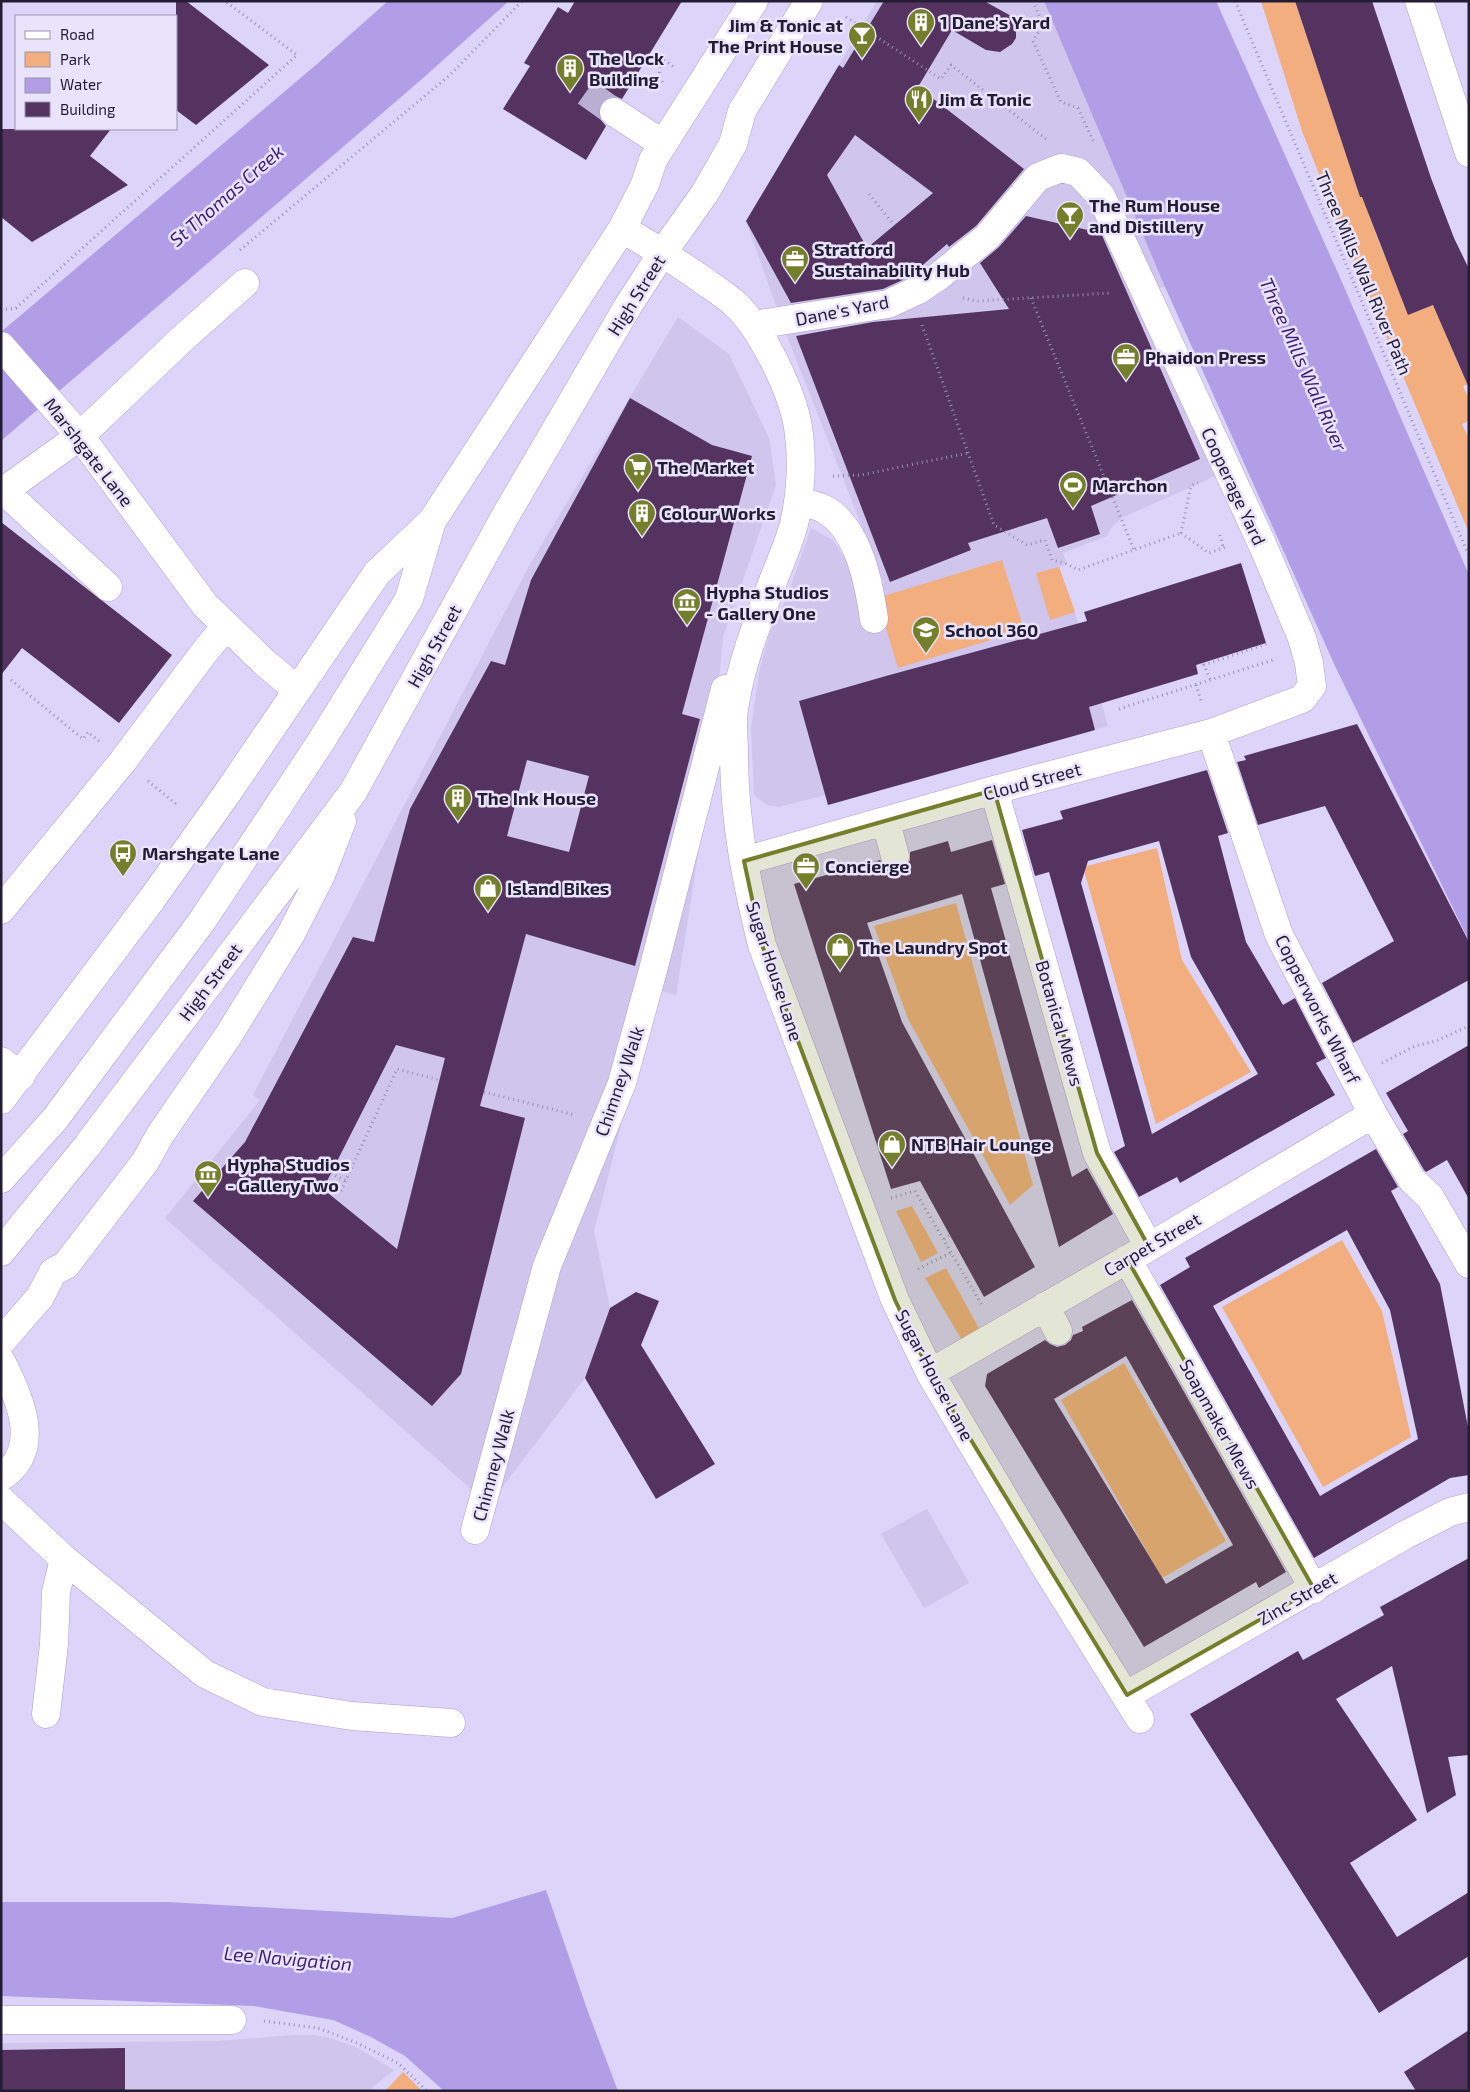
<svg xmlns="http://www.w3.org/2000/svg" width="1470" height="2092" viewBox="0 0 1470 2092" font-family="'Exo 2',sans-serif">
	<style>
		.built { fill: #cfc5ed }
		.green { fill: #f2ae7e }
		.water { fill: #b19ee7 }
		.building { fill: #543361; fill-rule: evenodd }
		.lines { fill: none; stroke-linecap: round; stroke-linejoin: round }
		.minor-tunnel { stroke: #b8afd2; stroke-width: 28; stroke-dasharray: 28 14; stroke-linecap: butt }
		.minor-casing { stroke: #ad9ed8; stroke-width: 29 }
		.major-casing { stroke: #ad9ed8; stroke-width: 29 }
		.path { stroke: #9890b0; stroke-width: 3; stroke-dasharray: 1 4; stroke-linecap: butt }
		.minor { stroke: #fff; stroke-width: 28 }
		.major { stroke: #fff; stroke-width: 28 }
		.marked { fill: #747f2b; fill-opacity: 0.2; stroke: #747f2b; stroke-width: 4; stroke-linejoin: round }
		.labels { text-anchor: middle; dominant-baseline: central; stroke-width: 5; stroke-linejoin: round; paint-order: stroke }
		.poi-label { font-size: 18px; font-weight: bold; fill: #231d34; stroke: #e9e4fc; text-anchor: start }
		.street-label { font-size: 18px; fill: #231d34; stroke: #e9e4fc }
		.water-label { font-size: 19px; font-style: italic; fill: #3f1e73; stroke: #e9e4fc }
	</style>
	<rect width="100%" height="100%" fill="#ddd4f9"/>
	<!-- built -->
	<path class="built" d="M877 1H1044L1165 287 1144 290 1227 471 1121 518 1111 528 1107 536 1063 553 1067 564 1059 567 1072 603 1108 726 828 805 825 795 779 807 767 805 754 795 751 728 759 673 769 635 788 594 811 528 833 540 849 565 855 593 884 583 787 336 746 221Z
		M678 317 729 354 769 438 776 485 723 637 709 786 676 995 660 991 628 1099 594 1231 610 1308 585 1378 489 1505 165 1218 260 1100 253 1095 530 564Z
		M927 1509 969 1583 924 1608 881 1534Z
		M293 2035H314L331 2038 358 2048 394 2070 368 2091H1V2043L216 2041Z"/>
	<!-- green -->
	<path class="green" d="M1261 1H1295L1305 32 1334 23 1309 44 1343 145 1372 135 1347 156 1360 197 1390 187 1397 204 1369 215 1384 255 1417 257 1390 268 1408 314 1436 304 1437 313 1463 375 1469 384 1463 386 1469 399V421L1462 424 1469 439V533L1334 212 1302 131Z
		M1002 560 1024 630 898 668 877 598Z
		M1059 567 1075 612 1050 620 1036 573Z
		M1157 848 1182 960 1251 1072 1156 1124 1083 867Z
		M956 903 1033 1185 1010 1205 908 1019 874 926Z
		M912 1206 938 1253 921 1262 896 1211Z
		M1342 1240 1382 1311 1411 1437 1323 1487 1222 1307Z
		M946 1268 981 1332 963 1342 925 1278Z
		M1124 1363 1226 1541 1162 1578 1061 1400Z
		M403 2072 422 2091H385Z"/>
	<!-- water -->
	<path class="water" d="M388 1H509L422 79 1 441V332L317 64Z
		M1044 1H1216L1338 273 1469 575V941L1335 666 1165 287Z
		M546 1890 587 2009 618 2091H444L405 2056 371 2037 333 2020 254 2006 1 1996V1902H168L452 1918Z"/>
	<!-- building -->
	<path class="building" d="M176 1H186L269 65 196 125 176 110Z
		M575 1H682L622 99 615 96 607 98 601 104 598 111 600 119 606 126 586 160 503 109 530 66 524 63 558 7 568 13Z
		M884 1H984L1013 17 1016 24V38L1012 44 1000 52 986 50 952 30 918 87 1024 169 976 226 949 247 947 244 909 277 883 289 791 303 746 221 839 65 843 68ZM855 135 933 193 867 248 827 175Z
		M1295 1H1372L1431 178 1454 238 1469 269V388L1433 305 1408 315 1362 197H1360Z
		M1 129H111L90 156 128 185 32 242 1 217Z
		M1026 216 1101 233 1200 459 1091 506 1100 534 1058 548 1047 518 968 543 971 550 890 582 796 336 873 322 1009 309 980 263 999 247Z
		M630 398 712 445 752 456 682 714 700 719 635 966 526 934 480 1106 525 1118 461 1374 432 1406 193 1201 245 1142 353 937 374 942 410 809 491 661 505 665 531 580ZM527 760 589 776 569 852 507 836ZM396 1045 445 1058 397 1249 323 1189Z
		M1 522 172 655 119 723 22 648 1 675Z
		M1241 563 1266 643 1196 665 1198 674 1089 707 1095 730 828 805 799 701 886 676 1087 621 1084 612Z
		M1357 724 1469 942V980L1353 1043 1322 983 1394 941 1325 806 1258 825 1237 762 1246 760 1244 756Z
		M1207 770 1228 833 1218 836 1246 942 1283 1005 1295 998 1326 1058 1316 1063 1335 1095 1180 1183 1177 1177 1139 1197 1114 1152 1125 1146 1049 872 1035 876 1022 830 1063 819 1060 811ZM1159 841 1191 957 1258 1074 1152 1134 1081 883 1088 861Z
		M992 840 1005 884 991 888 1072 1177 1087 1168 1113 1214 1059 1247 962 894 867 923 902 1022 1035 1267 984 1297 920 1181 891 1189 794 884 880 860 884 867 891 871H899L906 867 910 860V852L948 841 951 852Z
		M1469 1045V1199L1447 1160 1426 1172 1424 1170 1403 1134 1408 1131 1386 1093Z
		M1376 1149 1398 1187 1391 1191 1440 1284 1469 1432V1475L1450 1478 1314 1558 1160 1285 1190 1267 1185 1258ZM1347 1230 1390 1310 1418 1439 1320 1496 1213 1306Z
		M636 1292 659 1301 641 1345 715 1464 656 1499 585 1378 610 1308Z
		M1132 1300 1286 1572 1259 1588 1256 1582 1144 1647 985 1386 987 1374 1045 1340 1050 1344 1057 1347 1065 1345 1071 1340 1073 1335 1083 1331 1082 1327ZM1126 1356 1233 1545 1166 1584 1054 1399Z
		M1469 1558V1755L1448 1757 1456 1795 1427 1813 1392 1666 1336 1699 1417 1820 1350 1863 1397 1937 1469 1892V1956L1379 2013 1190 1714 1298 1651 1303 1660 1384 1615 1380 1607Z
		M1469 2030V2091H1416L1404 2072Z
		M125 2048V2091H1V2050Z"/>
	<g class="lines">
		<!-- minor-tunnel -->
		<path class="minor-tunnel" d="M586 92 614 112"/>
		<!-- minor casing -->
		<g class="minor-casing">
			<path id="minor" d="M1419 1 1469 153
				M614 112 663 144
				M622 229C651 245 677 262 704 281 714 288 725 295 734 303 761 327 792 391 798 427 803 458 801 494 794 524 789 543 780 563 773 581 757 623 741 664 734 709 732 723 734 739 734 753 734 821 746 880 762 945L895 1300 930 1373 1044 1565 1140 1719
				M1 346 80 436 205 605 264 662 297 690
				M4 491 108 587
				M1 493 80 436 182 339 245 283
				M798 502C806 504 817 505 824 509 859 528 869 584 874 619
				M1211 733 1279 935 1373 1114 1412 1180 1430 1197 1469 1264
				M994 790 1097 1153 1149 1247
				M886 822 895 856
				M744 861 994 790 1211 733 1302 699 1312 686 1309 663 1302 638 1263 546 1101 196 1078 172 1061 168 1038 177 987 237 939 276 918 290 888 304 754 325
				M1 910 123 761 206 650 226 626
				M1 1061 21 1076
				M1127 1259 1314 1589
				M1045 1306 1058 1331
				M1 1361C19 1396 44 1450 1 1477
				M930 1373 1149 1247 1373 1114
				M1 1500 64 1559 205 1674 263 1702 352 1716 451 1723
				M475 1530 547 1266 622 1083 653 970 725 689
				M1127 1695 1405 1535 1450 1512 1469 1507
				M46 1714 54 1644 56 1592 64 1559
				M1 2020H232"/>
		</g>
		<!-- major casing -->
		<g class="major-casing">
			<path id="major" d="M1 1100 152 899 228 792 377 573 431 522
				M1 1179 55 1119 202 921 320 743 409 599 432 521 622 229 645 184 653 160 754 1
				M1 1252 87 1146 353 792 507 513 628 306 663 252 705 193 733 144 742 111 809 1
				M1 1342 40 1297 53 1272 66 1265 145 1162 160 1135 228 1036 291 934 321 875 342 821"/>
		</g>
		<!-- path -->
		<path class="path" d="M1033 1 1043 25 1033 41 1061 102 1078 108 1094 143
			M1235 1 1469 556
			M846 17 941 79 951 65 1046 139
			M664 60 674 67
			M660 67 659 76 663 83
			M869 194 894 225
			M240 250 450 75 522 1
			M963 298 978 301 1111 293
			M1031 298 1134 550
			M1 310 16 308 297 55 225 1
			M922 325 994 525 1027 545 1045 540 1052 560 1067 564 1078 570 1181 533
			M833 476 861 475 968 453
			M1181 533 1190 490 1192 485 1198 483
			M1181 533 1209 553 1228 546
			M1220 535 1223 547
			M1210 679 1204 665 1269 643
			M11 680 83 739 88 732 99 741
			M1196 685 1202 703
			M1119 709 1276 659
			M148 781 176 804
			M1382 1063 1415 1046 1436 1041 1469 1026
			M484 1092 575 1115
			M331 1173 346 1181
			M341 1191 397 1069 439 1080
			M891 1198 915 1191 983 1307
			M944 1239 950 1235
			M918 1269 952 1252
			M264 2021 318 2028 357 2043 398 2063 427 2091"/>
		<!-- minor -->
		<use href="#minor" class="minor"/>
		<!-- major -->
		<use href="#major" class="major"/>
	</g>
	<!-- marked area -->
	<path class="marked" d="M994 790 1097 1153 1149 1247 1127 1259 1314 1589 1127 1695 930 1373 895 1300 762 945 744 861Z"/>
	<!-- icons -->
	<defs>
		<g id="building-pin" transform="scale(1.4375)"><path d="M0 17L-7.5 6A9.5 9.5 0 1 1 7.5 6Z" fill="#747f2b" stroke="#e9e4fc"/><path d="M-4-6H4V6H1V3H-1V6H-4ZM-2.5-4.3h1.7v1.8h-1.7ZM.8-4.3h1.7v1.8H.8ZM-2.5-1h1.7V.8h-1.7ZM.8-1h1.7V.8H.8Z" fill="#fff"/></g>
		<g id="bar-pin" transform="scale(1.4375)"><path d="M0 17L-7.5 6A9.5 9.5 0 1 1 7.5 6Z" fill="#747f2b" stroke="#e9e4fc"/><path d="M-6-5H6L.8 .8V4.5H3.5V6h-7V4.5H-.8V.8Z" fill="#fff"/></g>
		<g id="restaurant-pin" transform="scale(1.4375)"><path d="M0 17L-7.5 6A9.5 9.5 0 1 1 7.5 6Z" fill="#747f2b" stroke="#e9e4fc"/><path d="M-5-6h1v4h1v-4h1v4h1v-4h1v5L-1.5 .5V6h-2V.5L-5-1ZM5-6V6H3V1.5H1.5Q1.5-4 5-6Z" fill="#fff"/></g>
		<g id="office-pin" transform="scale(1.4375)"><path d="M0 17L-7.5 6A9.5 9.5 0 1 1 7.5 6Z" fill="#747f2b" stroke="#e9e4fc"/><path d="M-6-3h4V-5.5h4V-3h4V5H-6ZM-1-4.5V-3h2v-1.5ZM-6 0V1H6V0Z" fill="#fff"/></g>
		<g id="supermarket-pin" transform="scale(1.4375)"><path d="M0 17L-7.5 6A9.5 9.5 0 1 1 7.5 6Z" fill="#747f2b" stroke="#e9e4fc"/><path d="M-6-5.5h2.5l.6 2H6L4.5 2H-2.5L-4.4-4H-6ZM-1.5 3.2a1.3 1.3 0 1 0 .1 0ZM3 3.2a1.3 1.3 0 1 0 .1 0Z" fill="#fff"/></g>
		<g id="stadium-pin" transform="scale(1.4375)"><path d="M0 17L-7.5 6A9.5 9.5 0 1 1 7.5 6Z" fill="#747f2b" stroke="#e9e4fc"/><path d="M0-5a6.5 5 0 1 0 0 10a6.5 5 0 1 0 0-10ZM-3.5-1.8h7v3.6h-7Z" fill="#fff"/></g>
		<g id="museum-pin" transform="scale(1.4375)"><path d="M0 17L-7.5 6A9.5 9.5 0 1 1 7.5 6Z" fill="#747f2b" stroke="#e9e4fc"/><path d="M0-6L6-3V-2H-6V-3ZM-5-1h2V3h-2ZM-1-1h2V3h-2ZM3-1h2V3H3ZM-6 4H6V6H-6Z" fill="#fff"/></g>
		<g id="school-pin" transform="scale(1.4375)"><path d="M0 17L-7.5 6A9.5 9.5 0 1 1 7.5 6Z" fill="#747f2b" stroke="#e9e4fc"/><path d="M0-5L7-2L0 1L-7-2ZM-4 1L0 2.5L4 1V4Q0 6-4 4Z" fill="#fff"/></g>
		<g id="bus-pin" transform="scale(1.4375)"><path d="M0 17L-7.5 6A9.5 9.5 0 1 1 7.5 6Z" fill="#747f2b" stroke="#e9e4fc"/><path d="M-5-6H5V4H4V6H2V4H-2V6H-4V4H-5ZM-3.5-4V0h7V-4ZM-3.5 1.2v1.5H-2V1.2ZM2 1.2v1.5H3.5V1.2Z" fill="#fff"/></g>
		<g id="shop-pin" transform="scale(1.4375)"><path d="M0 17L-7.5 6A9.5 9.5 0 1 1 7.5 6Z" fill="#747f2b" stroke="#e9e4fc"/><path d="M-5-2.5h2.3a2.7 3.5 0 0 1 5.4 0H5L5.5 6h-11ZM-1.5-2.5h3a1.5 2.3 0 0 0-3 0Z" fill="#fff"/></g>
	</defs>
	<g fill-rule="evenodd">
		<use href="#building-pin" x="921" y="22"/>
		<use href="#bar-pin" x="862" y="35"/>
		<use href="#building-pin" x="570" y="68"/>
		<use href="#restaurant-pin" x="919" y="99"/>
		<use href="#bar-pin" x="1070" y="215"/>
		<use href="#office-pin" x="795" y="259"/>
		<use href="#office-pin" x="1126" y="357"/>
		<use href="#supermarket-pin" x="638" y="467"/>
		<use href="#stadium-pin" x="1073" y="485"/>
		<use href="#building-pin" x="642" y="513"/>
		<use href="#museum-pin" x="687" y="602"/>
		<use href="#school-pin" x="926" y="630"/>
		<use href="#building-pin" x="458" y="798"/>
		<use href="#bus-pin" x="123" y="853"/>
		<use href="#office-pin" x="806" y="866"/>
		<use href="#shop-pin" x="488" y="888"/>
		<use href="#shop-pin" x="840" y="947"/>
		<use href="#shop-pin" x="892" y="1144"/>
		<use href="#museum-pin" x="208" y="1174"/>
	</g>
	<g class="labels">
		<!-- poi labels -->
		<g class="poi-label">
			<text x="940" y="22">1 Dane's Yard</text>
			<text x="843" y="25" text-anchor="end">Jim &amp; Tonic at<tspan x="843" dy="21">The Print House</tspan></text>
			<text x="589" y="58">The Lock<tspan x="589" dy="21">Building</tspan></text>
			<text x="938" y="99">Jim &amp; Tonic</text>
			<text x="1089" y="205">The Rum House<tspan x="1089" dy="21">and Distillery</tspan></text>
			<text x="814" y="249">Stratford<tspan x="814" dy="21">Sustainability Hub</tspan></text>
			<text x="1145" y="357">Phaidon Press</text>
			<text x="657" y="467">The Market</text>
			<text x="1092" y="485">Marchon</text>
			<text x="661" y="513">Colour Works</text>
			<text x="706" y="592">Hypha Studios<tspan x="706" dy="21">- Gallery One</tspan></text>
			<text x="945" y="630">School 360</text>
			<text x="477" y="798">The Ink House</text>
			<text x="142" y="853">Marshgate Lane</text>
			<text x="825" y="866">Concierge</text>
			<text x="507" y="888">Island Bikes</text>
			<text x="859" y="947">The Laundry Spot</text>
			<text x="911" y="1144">NTB Hair Lounge</text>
			<text x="227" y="1164">Hypha Studios<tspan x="227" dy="21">- Gallery Two</tspan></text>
		</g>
		<!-- street labels -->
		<g class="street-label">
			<text transform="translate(1364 273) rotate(67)">Three Mills Wall River Path</text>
			<text transform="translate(636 295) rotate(-58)">High Street</text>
			<text transform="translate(842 310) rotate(-11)">Dane's Yard</text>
			<text transform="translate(89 452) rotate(52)">Marshgate Lane</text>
			<text transform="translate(1234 486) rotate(65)">Cooperage Yard</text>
			<text transform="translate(434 646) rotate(-61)">High Street</text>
			<text transform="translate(1032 781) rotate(-15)">Cloud Street</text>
			<text transform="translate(775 971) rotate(72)">Sugar House Lane</text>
			<text transform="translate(210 982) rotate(-53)">High Street</text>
			<text transform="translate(1318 1009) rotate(63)">Copperworks Wharf</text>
			<text transform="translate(1060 1023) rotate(74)">Botanical Mews</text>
			<text transform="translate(619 1081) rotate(-71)">Chimney Walk</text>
			<text transform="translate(1152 1244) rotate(-30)">Carpet Street</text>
			<text transform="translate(935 1375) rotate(62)">Sugar House Lane</text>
			<text transform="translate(1220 1424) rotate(61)">Soapmaker Mews</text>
			<text transform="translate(493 1465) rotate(-75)">Chimney Walk</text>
			<text transform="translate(1297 1598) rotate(-30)">Zinc Street</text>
		</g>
		<!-- water labels -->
		<g class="water-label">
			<text transform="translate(226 195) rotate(-41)">St Thomas Creek</text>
			<text transform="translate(1304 364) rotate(66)">Three Mills Wall River</text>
			<text transform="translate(288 1958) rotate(5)">Lee Navigation</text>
		</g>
	</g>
	<!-- border -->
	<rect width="1470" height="2092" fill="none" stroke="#231d34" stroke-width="5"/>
	<!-- legend -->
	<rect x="15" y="15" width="162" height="115" fill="#e9e4fc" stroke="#9a94ac"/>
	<rect x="25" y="31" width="25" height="8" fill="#ffffff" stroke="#9a94ac"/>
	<text x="60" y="40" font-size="15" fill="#231d34">Road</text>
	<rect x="25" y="52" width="25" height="15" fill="#f2ae7e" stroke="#9a94ac"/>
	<text x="60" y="65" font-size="15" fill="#231d34">Park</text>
	<rect x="25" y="78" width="25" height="15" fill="#b19ee7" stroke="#9a94ac"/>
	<text x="60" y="90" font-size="15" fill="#231d34">Water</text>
	<rect x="25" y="102" width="25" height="15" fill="#543361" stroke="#9a94ac"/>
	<text x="60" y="115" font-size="15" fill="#231d34">Building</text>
</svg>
